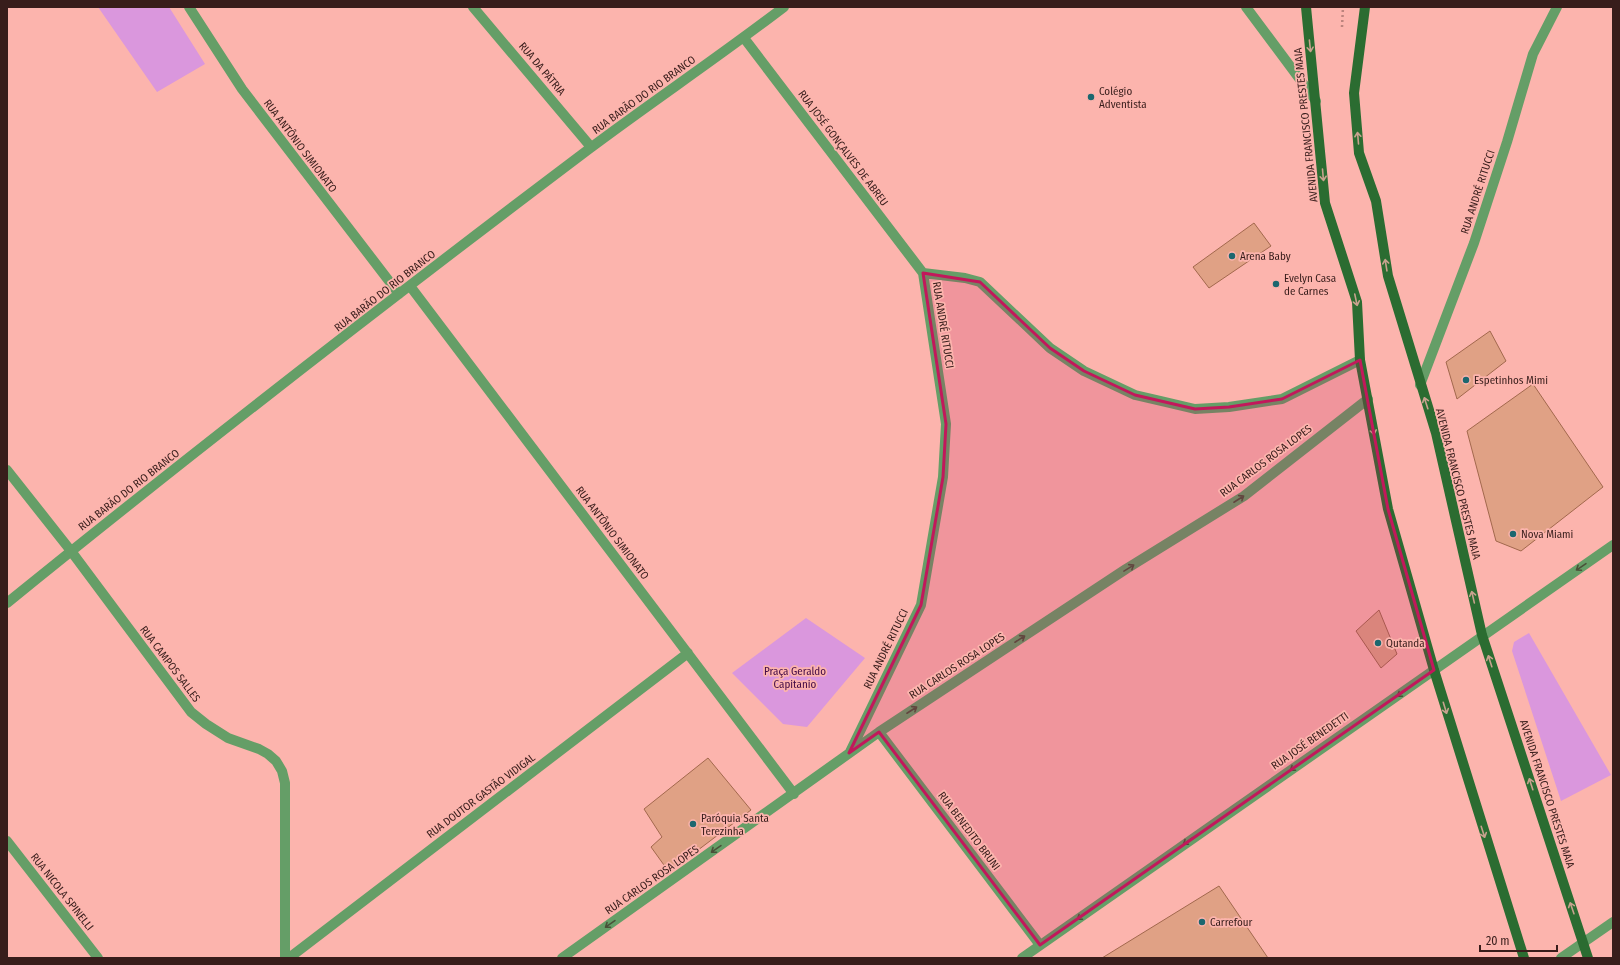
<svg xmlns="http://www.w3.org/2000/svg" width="1620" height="965" viewBox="0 0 1620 965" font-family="'Fira Sans Condensed',sans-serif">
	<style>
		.green { fill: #da97dd }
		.building { fill: #e0a185; stroke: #a2684d }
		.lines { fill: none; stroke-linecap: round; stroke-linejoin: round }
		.path { stroke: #bc837d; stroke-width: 2.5; stroke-dasharray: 2 3; stroke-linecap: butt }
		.minor { stroke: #659e67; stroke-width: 10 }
		.major { stroke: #2b6c31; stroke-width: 10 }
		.oneway { stroke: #c8a28e }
		.oneway2 { stroke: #4a5139 }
		.marked { fill: #c2185b; fill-opacity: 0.2; stroke: #c2185b; stroke-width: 3; stroke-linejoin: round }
		.poi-dot { fill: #1b676f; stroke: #fcb4ad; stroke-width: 1.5 }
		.labels { text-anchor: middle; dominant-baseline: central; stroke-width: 3.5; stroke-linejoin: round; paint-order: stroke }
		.street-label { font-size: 11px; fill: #381d1b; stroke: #fcb4ad }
		.poi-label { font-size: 11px; fill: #381d1b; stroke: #fcb4ad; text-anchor: start }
		.park-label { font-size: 11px; fill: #430a47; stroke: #fcb4ad }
	</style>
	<rect width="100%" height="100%" fill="#fcb4ad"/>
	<!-- green -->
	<path class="green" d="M98 7H169L205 64 157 92Z
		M806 618 865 658 807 727 783 724 732 673Z
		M1529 633 1611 775 1561 801 1512 651 1514 642Z"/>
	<!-- building -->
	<path class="building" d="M1254 223 1271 246 1209 288 1193 267Z
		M1490 331 1506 361 1457 399 1446 362Z
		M1533 384 1603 487 1521 551 1496 541 1467 431Z
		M1379 610 1397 654 1381 668 1356 631Z
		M708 758 751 810 669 872 651 847 662 837 644 809Z
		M1219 886 1268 958H1102Z"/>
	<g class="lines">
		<!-- path -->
		<path class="path" d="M1342 27 1343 7"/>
		<!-- minor -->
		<path class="minor" d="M189 7 242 89 399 294
			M473 7 591 147
			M1246 7 1316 101
			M744 38 923 273 946 424 943 477 921 605 850 752
			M923 273 965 278 980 282 1050 348 1084 371 1135 395 1161 401 1195 409 1229 407 1282 399 1360 360
			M410 286 794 794
			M1420 385 1474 243 1507 142 1533 54 1557 7
			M7 470 71 551 191 712 206 724 228 738 259 749 268 754 276 761 282 771 285 783V958
			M7 603C198 448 393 297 589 149 653 101 720 56 784 7
			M879 732 1040 945
			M7 841 98 958
			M289 958 688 653
			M562 958 879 732 1126 569 1244 496 1368 399
			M1022 958 1613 545
			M1561 958 1613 922"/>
		<!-- major -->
		<path class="major" d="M1306 7 1325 203 1357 302 1360 360 1388 509 1434 670 1524 958
			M1365 7 1354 93 1359 153 1376 201 1388 276 1436 433 1482 635 1588 958"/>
	</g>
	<!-- one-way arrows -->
	<defs><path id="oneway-shaft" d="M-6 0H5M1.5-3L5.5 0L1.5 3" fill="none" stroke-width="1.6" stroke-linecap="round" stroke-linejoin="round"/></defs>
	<g class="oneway">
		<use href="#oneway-shaft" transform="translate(1310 46) rotate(84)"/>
		<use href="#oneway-shaft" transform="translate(1358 138) rotate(-95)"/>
		<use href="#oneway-shaft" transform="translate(1323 175) rotate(85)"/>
		<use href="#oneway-shaft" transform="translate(1386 265) rotate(-99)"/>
		<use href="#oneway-shaft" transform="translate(1356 300) rotate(78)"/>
		<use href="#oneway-shaft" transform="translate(1426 403) rotate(-108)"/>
		<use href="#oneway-shaft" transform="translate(1373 429) rotate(80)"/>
		<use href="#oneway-shaft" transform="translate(1473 597) rotate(-103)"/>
		<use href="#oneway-shaft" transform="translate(1490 661) rotate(-108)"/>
		<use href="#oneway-shaft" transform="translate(1445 708) rotate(73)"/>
		<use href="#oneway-shaft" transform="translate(1531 784) rotate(-108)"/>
		<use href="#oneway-shaft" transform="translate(1483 832) rotate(72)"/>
		<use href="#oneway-shaft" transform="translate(1572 908) rotate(-109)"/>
	</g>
	<g class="oneway2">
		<use href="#oneway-shaft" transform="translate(1239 499) rotate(-33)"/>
		<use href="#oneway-shaft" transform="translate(1581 567) rotate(146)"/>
		<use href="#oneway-shaft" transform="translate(1129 568) rotate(-32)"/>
		<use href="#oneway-shaft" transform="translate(1020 639) rotate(-33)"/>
		<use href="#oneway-shaft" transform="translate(1402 693) rotate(145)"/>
		<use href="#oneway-shaft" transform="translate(912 710) rotate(-33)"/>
		<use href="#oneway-shaft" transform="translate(1295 767) rotate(145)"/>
		<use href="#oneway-shaft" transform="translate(1188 841) rotate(145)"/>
		<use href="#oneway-shaft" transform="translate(716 849) rotate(145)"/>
		<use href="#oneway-shaft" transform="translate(1082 916) rotate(145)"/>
		<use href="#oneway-shaft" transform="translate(610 924) rotate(145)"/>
	</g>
	<!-- marked area -->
	<path class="marked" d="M923 273 980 282 1050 348 1084 371 1135 395 1195 409 1229 407 1282 399 1360 360 1388 509 1434 670 1040 945 879 732 849 753 921 605 943 477 946 424Z"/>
	<!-- markers -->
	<g class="poi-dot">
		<circle cx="1091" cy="97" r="4"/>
		<circle cx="1232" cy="256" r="4"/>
		<circle cx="1276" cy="284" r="4"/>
		<circle cx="1466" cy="380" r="4"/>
		<circle cx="1513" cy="534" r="4"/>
		<circle cx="1378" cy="643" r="4"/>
		<circle cx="693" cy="824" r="4"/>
		<circle cx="1202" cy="922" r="4"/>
	</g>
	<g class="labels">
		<!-- street labels -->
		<g class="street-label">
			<text transform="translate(542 69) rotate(50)">RUA DA PÁTRIA</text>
			<text transform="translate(644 95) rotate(-36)">RUA BARÃO DO RIO BRANCO</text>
			<text transform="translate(1306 125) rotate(-96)">AVENIDA FRANCISCO PRESTES MAIA</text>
			<text transform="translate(300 146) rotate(53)">RUA ANTÔNIO SIMIONATO</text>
			<text transform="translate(843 148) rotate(53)">RUA JOSÉ GONÇALVES DE ABREU</text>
			<text transform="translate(1478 192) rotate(-72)">RUA ANDRÉ RITUCCI</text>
			<text transform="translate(385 291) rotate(-38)">RUA BARÃO DO RIO BRANCO</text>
			<text transform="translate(943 325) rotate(81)">RUA ANDRÉ RITUCCI</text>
			<text transform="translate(1266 461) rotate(-37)">RUA CARLOS ROSA LOPES</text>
			<text transform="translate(1458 484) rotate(76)">AVENIDA FRANCISCO PRESTES MAIA</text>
			<text transform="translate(129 490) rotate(-38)">RUA BARÃO DO RIO BRANCO</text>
			<text transform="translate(612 533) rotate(53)">RUA ANTÔNIO SIMIONATO</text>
			<text transform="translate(886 649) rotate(-64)">RUA ANDRÉ RITUCCI</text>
			<text transform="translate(170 664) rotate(53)">RUA CAMPOS SALLES</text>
			<text transform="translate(957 666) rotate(-33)">RUA CARLOS ROSA LOPES</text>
			<text transform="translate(1310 741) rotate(-35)">RUA JOSÉ BENEDETTI</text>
			<text transform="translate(1547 794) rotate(72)">AVENIDA FRANCISCO PRESTES MAIA</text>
			<text transform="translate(481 796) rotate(-37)">RUA DOUTOR GASTÃO VIDIGAL</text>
			<text transform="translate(969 831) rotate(53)">RUA BENEDITO BRUNI</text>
			<text transform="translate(652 880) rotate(-35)">RUA CARLOS ROSA LOPES</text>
			<text transform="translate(62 892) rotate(52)">RUA NICOLA SPINELLI</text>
		</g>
		<!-- poi labels -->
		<g class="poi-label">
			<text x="1099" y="91">Colégio<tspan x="1099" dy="13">Adventista</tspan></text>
			<text x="1240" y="256">Arena Baby</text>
			<text x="1284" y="278">Evelyn Casa<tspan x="1284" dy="13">de Carnes</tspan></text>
			<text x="1474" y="380">Espetinhos Mimi</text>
			<text x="1521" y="534">Nova Miami</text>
			<text x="1386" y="643">Qutanda</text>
			<text x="701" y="818">Paróquia Santa<tspan x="701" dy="13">Terezinha</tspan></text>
			<text x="1210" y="922">Carrefour</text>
		</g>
		<!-- park labels -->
		<g class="park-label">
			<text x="795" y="671">Praça Geraldo<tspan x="795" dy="13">Capitanio</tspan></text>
		</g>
	</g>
	<!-- border -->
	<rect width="1620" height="965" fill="none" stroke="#381d1b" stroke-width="16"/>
	<!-- scale -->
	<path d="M1480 945v6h77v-6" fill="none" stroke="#381d1b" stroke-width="2"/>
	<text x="1486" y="945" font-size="12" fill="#381d1b" stroke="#fcb4ad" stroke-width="3" paint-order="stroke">20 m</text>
</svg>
